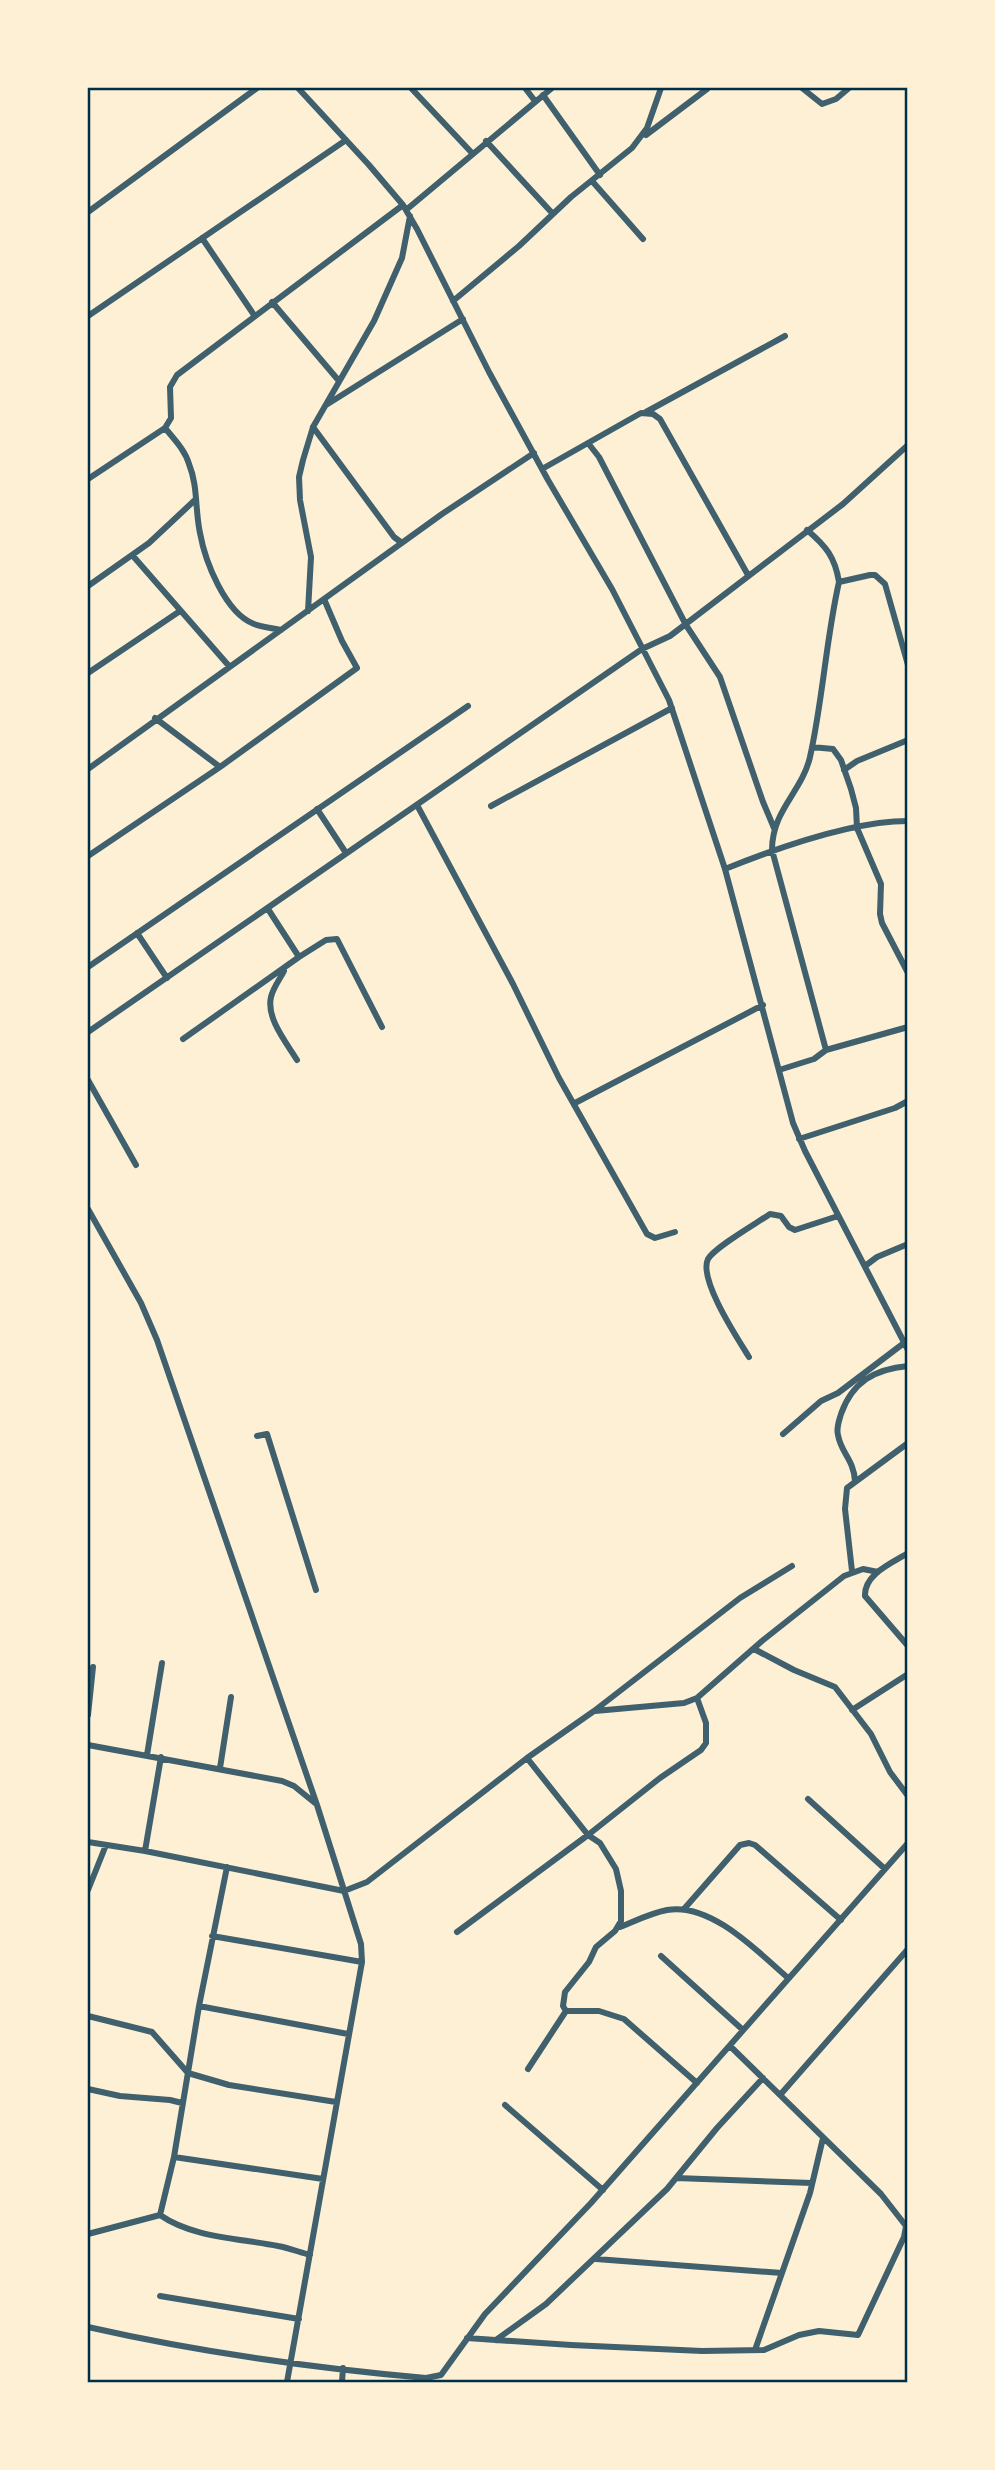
<svg xmlns="http://www.w3.org/2000/svg" width="995" height="2470" viewBox="0 0 995 2470" font-family="'PT Sans',sans-serif">
	<style>
		.lines { fill: none; stroke-linecap: round; stroke-linejoin: round }
		.minor { stroke: #3f606c; stroke-width: 6 }
		.neatline { fill: none; stroke: #003049; stroke-width: 2.5 }
	</style>
	<rect width="100%" height="100%" fill="#fdf0d5"/>
	<g class="lines">
		<!-- minor -->
		<path class="minor" d="M298 88 369 165 403 205 417 229 489 372 548 480 612 589 669 700 725 869 793 1123 805 1151 908 1350
			M411 88 472 153
			M525 88 535 101
			M802 88 822 104 836 99 849 88
			M543 95 600 175
			M646 135 707 89
			M486 141 553 214
			M592 181 643 239
			M406 210 552 88
			M88 212 257 88
			M202 238 254 315
			M453 301 519 246 571 197 632 148 647 128 661 88
			M272 302 339 381
			M88 316 346 140
			M326 405 463 319
			M646 412 785 336
			M313 427 394 537 402 543
			M165 428C174 439 185 450 189 464 198 486 195 510 200 533 205 561 225 613 254 624 262 627 272 628 281 630
			M588 443 599 457 686 625 720 677 763 802 774 828
			M542 469 641 413 653 414 660 419 748 575
			M88 479 165 428 171 418 170 387 177 375 403 205
			M807 530C826 546 835 557 839 582 826 639 823 699 810 757 802 792 772 810 772 850L826 1050
			M133 556 229 666
			M839 582 870 575H875L885 584 908 665
			M88 586 149 543 196 499
			M308 611 311 557 300 500 299 477 303 460 313 427 374 321 402 258 410 216
			M88 673 180 611
			M155 718 220 767
			M812 747 833 749 841 760 851 789 856 808 857 828 881 884 880 914 882 923 908 973
			M88 769 442 514 534 453
			M844 770 857 761 908 740
			M417 805 513 984 559 1078 647 1234 655 1238 675 1232
			M491 806 672 708
			M317 809 346 853
			M88 856 220 767 357 668 342 641 324 599
			M725 869C777 848 852 821 908 821
			M137 933 167 978
			M299 957 326 940 337 939 382 1027
			M88 967 468 706
			M284 971C280 979 273 988 271 997 266 1018 286 1042 297 1060
			M88 1032 642 649 670 636 843 504 908 445
			M183 1039 299 957 268 909
			M779 1070 814 1059 826 1050 908 1027
			M88 1080 136 1165
			M575 1103 763 1005
			M799 1139 895 1108 908 1101
			M88 1209 141 1303 157 1340 317 1805 361 1944 362 1962 287 2382
			M865 1266 877 1257 908 1244
			M749 1357C738 1339 698 1279 708 1259 715 1247 757 1223 770 1214L781 1216 789 1227 795 1230 838 1216
			M783 1434 821 1401 838 1393 904 1343
			M257 1436 267 1434 316 1590
			M855 1481C854 1460 841 1453 838 1435 836 1428 839 1421 841 1414 852 1382 875 1369 908 1366
			M908 1553C892 1563 864 1574 865 1596L908 1646
			M852 1571 845 1509 847 1488 908 1443
			M754 1649 794 1670 835 1687 871 1734 890 1772 908 1796
			M852 1710 908 1674
			M595 1711 684 1703 697 1698 762 1641 844 1576 863 1569 878 1572
			M88 1715 93 1667
			M88 1745 282 1781 294 1786 315 1803
			M147 1755 162 1663
			M527 1758 588 1835 600 1843 616 1869 621 1891V1921L615 1931 596 1947 589 1962 565 1992 563 2006 566 2011 528 2069
			M220 1768 231 1697
			M808 1799 885 1869
			M88 1842 145 1851 344 1891 367 1882 527 1758 594 1711 740 1598 792 1566
			M145 1851 161 1757
			M88 1890 106 1845
			M684 1909 740 1845 749 1843 755 1845 841 1920
			M620 1927C635 1921 651 1913 667 1910 711 1902 758 1952 788 1978
			M457 1932 588 1835 660 1778 701 1750 706 1743V1723L697 1698
			M212 1936 362 1962
			M661 1956 743 2030
			M199 2006 348 2034
			M566 2011H599L624 2019 697 2083
			M88 2016 152 2032 188 2073 229 2085 336 2102
			M88 2089 120 2096 170 2100 182 2103
			M780 2095 908 1949
			M505 2105 603 2190
			M174 2157 323 2179
			M676 2178 812 2183
			M160 2215 174 2157 199 2006 227 1867
			M88 2234 160 2215C193 2238 239 2238 278 2246 289 2248 299 2252 310 2255
			M596 2259 782 2273
			M160 2296 299 2319
			M88 2327C198 2352 313 2368 426 2378L441 2375 485 2314 591 2203 908 1843
			M467 2338 571 2345 702 2351 764 2350 799 2335 819 2331 858 2335 904 2237 906 2226 881 2194 730 2046
			M496 2340 546 2304 667 2189 717 2128 763 2078
			M755 2350 810 2193 823 2138
			M342 2382 343 2368"/>
	</g>
	<!-- border -->
	<rect width="995" height="2470" fill="none" stroke="#fdf0d5" stroke-width="178"/>
	<rect x="89" y="89" width="817" height="2292" class="neatline"/>
</svg>
